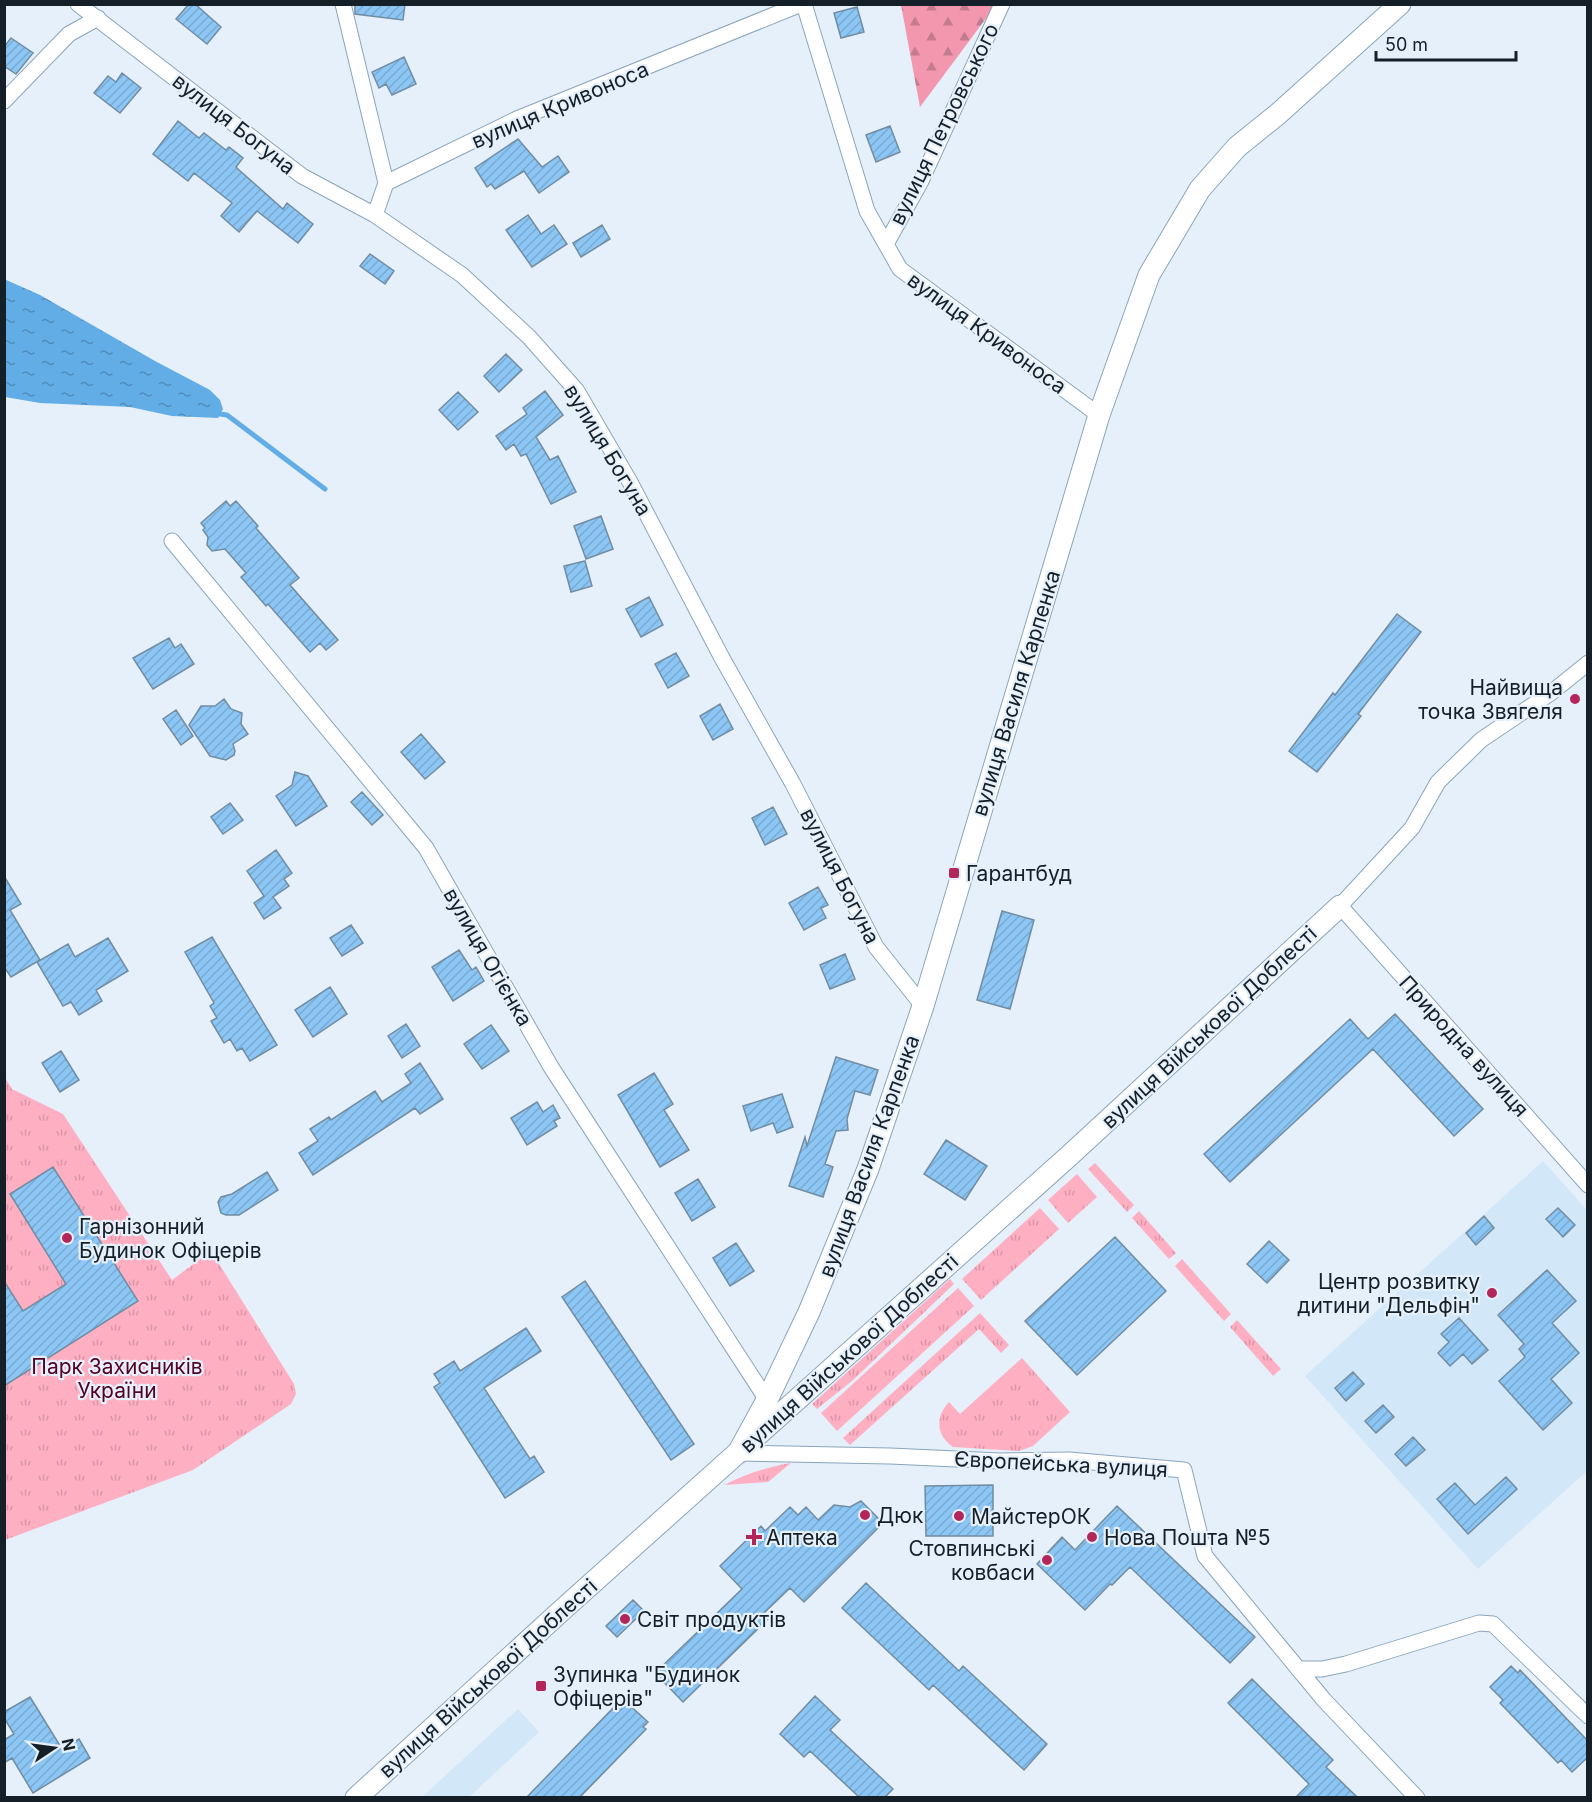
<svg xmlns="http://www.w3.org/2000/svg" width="1592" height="1802" viewBox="0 0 1592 1802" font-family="Inter,sans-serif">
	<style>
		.built { fill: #d2e7f8 }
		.grass { fill: url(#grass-tufts) }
		.forest { fill: url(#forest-firs) }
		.water { fill: url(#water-ripples) }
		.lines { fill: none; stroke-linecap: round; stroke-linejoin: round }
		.stream { stroke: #63ade6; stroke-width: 5 }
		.building { fill: url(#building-hatch); stroke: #728ca2; stroke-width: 1.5 }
		.street-casing { stroke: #8aa5bc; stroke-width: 17 }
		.secondary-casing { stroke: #8aa5bc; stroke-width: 23 }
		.street { stroke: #fff; stroke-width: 15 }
		.secondary { stroke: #fff; stroke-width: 21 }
		.poi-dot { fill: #b3265b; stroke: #e5f0fa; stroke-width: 2 }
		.labels { text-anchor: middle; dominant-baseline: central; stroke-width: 4.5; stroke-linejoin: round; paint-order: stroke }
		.street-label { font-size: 21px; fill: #151f28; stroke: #e5f0fa }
		.poi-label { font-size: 21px; fill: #151f28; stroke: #e5f0fa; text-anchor: start }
		.park-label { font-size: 21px; fill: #530124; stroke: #e5f0fa }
	</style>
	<defs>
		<pattern id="grass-tufts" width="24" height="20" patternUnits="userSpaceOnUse" patternTransform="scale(1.5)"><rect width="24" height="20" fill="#ffafc2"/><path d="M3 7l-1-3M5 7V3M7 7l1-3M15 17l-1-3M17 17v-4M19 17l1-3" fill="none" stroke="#da96a7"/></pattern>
		<pattern id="forest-firs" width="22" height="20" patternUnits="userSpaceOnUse" patternTransform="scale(1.5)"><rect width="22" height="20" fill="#f297ae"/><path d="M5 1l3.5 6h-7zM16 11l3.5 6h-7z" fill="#c37b8e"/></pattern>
		<pattern id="water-ripples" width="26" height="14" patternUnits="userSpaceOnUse" patternTransform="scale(1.5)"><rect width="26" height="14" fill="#63ade6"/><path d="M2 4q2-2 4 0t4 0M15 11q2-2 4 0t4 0" fill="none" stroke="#508cba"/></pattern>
		<pattern id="building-hatch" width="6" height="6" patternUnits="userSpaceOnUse" patternTransform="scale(1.5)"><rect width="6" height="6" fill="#8cc6f5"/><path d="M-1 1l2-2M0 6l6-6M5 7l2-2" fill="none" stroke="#78aad2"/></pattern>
	</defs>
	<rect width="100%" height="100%" fill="#e5f0fa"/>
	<!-- built -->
	<path class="built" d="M1543 1161 1587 1210V1471L1478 1569 1305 1376Z
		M518 1709 539 1732 469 1797H422Z"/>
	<!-- grass -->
	<path class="grass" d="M4 1076 12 1089 63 1114 172 1280 211 1251 294 1384 296 1394 291 1404 193 1470 5 1540Z
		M1095 1163 1134 1205 1127 1212 1088 1169Z
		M1077 1174 1097 1197 1068 1223 1048 1200Z
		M1040 1208 1059 1229 981 1300 962 1279Z
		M1139 1211 1176 1253 1169 1259 1132 1218Z
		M1182 1259 1231 1314 1224 1321 1175 1266Z
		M950 1279 954 1284 852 1381 817 1409 812 1404Z
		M958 1288 974 1306 837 1431 821 1413Z
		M980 1313 1009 1345 1001 1353 979 1329 850 1445 843 1438Z
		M1237 1320 1281 1369 1273 1376 1230 1327Z
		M1022 1358 1070 1412 1033 1446 1019 1451 953 1447C936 1435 935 1417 949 1402L960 1414Z
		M791 1463 768 1482 724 1485C746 1474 767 1467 791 1463Z"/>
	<!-- forest -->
	<path class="forest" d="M901 5H996L920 107Z"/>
	<!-- water -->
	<path class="water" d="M4 279 40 295 155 361 210 390 220 400 223 409 218 418 172 416 130 407 40 403 5 397Z"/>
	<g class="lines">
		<!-- stream -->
		<path class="stream" d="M213 413 227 415 325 489"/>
	</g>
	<!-- building -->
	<path class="building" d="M189 4H195L221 27 207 44 176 19Z
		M355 4H405L403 20 355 14Z
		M857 7 864 32 841 38 834 13Z
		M11 38 33 53 16 74 4 66V47Z
		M404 57 416 84 392 95 386 84 379 88 372 72Z
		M122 73 141 88 120 113 94 93 108 76 116 82Z
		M178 121 199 138 204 133 226 150 229 147 243 158 236 167 239 170 283 209 287 203 313 224 298 243 257 211 239 232 221 216 232 203 194 173 188 181 153 154Z
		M890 126 900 152 876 162 866 135Z
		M518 139 542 167 558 156 569 172 539 193 524 171 495 189 491 184 487 187 475 168Z
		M528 215 541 234 554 225 567 244 532 267 506 230Z
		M602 225 610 239 581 257 573 243Z
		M370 254 394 271 385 284 360 266Z
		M506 354 522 370 499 392 484 376Z
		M545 391 563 415 536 437 550 460 558 456 576 492 551 504 526 454 521 456 514 444 506 450 496 436 527 414 523 408Z
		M458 392 478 412 458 430 439 410Z
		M226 501 230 506 236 501 258 526 256 528 299 578 290 585 338 640 326 650 320 643 310 652 268 604 266 606 241 577 246 573 225 549 212 551 207 545 208 537 203 530 205 528 201 523Z
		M601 516 613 549 586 559 574 526Z
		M585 561 592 586 571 592 564 566Z
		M649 597 663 625 641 637 626 609Z
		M1397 614 1421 632 1358 714 1361 716 1317 772 1289 751 1333 693 1335 695Z
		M169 638 175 648 181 644 194 664 153 689 133 658Z
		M676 653 689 676 668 688 655 664Z
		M224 699 231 709 242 713 241 724 248 734 233 744 235 751 234 755 226 760 210 756 189 725 201 706H215Z
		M720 704 733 729 713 740 700 716Z
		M176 710 193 736 181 745 163 719Z
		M421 734 445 762 425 779 401 752Z
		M295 772 308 776 327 806 296 826 276 796 292 785Z
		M362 792 383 815 372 825 351 802Z
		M230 803 243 820 223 834 211 817Z
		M773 807 787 834 765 845 752 818Z
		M276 850 292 873 284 879 289 886 273 897 281 908 264 919 254 903 264 896 247 871Z
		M4 876 21 904 10 910 40 960 11 977 4 967Z
		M818 887 828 905 821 908 826 918 804 930 789 903Z
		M1002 911 1034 920 1010 1009 977 1000Z
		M351 925 363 943 342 956 330 938Z
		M212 937 277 1045 250 1061 242 1048 237 1051 230 1039 224 1043 211 1021 217 1018 210 1006 214 1003 185 952Z
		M108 938 128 971 96 990 102 1001 79 1015 71 1002 63 1006 37 962 68 944 75 957Z
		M459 950 472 970 476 967 484 981 453 1001 432 967Z
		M845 954 855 979 830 989 820 965Z
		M330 987 347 1014 313 1037 295 1010Z
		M1395 1014 1483 1109 1454 1136 1373 1049 1230 1182 1204 1154 1350 1019 1368 1039Z
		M406 1024 420 1046 402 1058 388 1036Z
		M491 1025 509 1051 482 1069 464 1044Z
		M61 1051 79 1080 60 1092 42 1063Z
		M836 1057 878 1070 870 1095 855 1091 847 1119 848 1130 836 1131 825 1164 833 1167 823 1197 789 1186 805 1137 807 1146Z
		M420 1063 443 1099 420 1114 415 1108 313 1175 299 1153 318 1141 310 1129 329 1117 331 1120 375 1091 382 1102 411 1083 405 1074Z
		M654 1073 673 1104 664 1110 689 1150 660 1167 618 1095Z
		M782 1094 793 1127 777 1133 773 1123 751 1131 743 1106Z
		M537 1102 543 1112 553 1105 560 1118 554 1121 557 1126 527 1145 511 1118Z
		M946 1140 987 1166 965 1200 924 1174Z
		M53 1167 138 1301 4 1386V1281L23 1311 66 1284 10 1194Z
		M267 1172 278 1190 239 1215H226L221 1213 218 1202 221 1197 232 1194Z
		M698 1179 715 1207 692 1221 675 1193Z
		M1558 1208 1575 1225 1563 1237 1546 1219Z
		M1484 1216 1494 1228 1476 1245 1466 1233Z
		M1115 1237 1166 1291 1077 1375 1025 1321Z
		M1269 1241 1289 1260 1267 1283 1247 1264Z
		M736 1243 754 1271 730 1286 713 1258Z
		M1547 1270 1576 1301 1552 1323 1579 1353 1551 1379 1572 1403 1543 1430 1499 1381 1525 1357 1519 1349 1524 1344 1498 1315Z
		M585 1281 694 1444 671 1460 562 1297Z
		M1459 1318 1488 1350 1472 1364 1463 1354 1450 1366 1438 1353 1449 1342 1441 1334Z
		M526 1328 541 1351 484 1388 530 1459 534 1456 544 1472 505 1498 434 1387 440 1383 434 1374 454 1361 460 1371Z
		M1353 1372 1364 1384 1346 1401 1335 1388Z
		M1383 1405 1394 1417 1376 1433 1365 1421Z
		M1413 1437 1425 1450 1406 1466 1395 1454Z
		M1506 1477 1517 1489 1468 1534 1437 1499 1455 1483 1475 1505Z
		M993 1485V1536H926L925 1486Z
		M861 1501 883 1523 804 1602 790 1588 764 1613 769 1618 683 1702 655 1673 742 1589 720 1566 761 1526 765 1531 790 1507 798 1515 806 1507 818 1520 834 1505 850 1507Z
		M1117 1506 1255 1637 1230 1663 1130 1567 1112 1585 1110 1584 1085 1610 1037 1564 1062 1537 1075 1550Z
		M866 1583 959 1671 963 1666 1047 1744 1024 1770 933 1685 929 1690 842 1608Z
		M633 1600 644 1611 617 1637 606 1626Z
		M1511 1666 1518 1673 1520 1670 1587 1740V1758L1572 1772 1561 1760 1558 1763 1500 1703 1503 1700 1490 1687Z
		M1252 1679 1333 1760 1326 1767 1357 1797H1296L1309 1784 1228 1703Z
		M815 1696 840 1720 830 1730 893 1789 885 1797H859L810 1751 804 1757 780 1734Z
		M30 1697 62 1749 79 1739 90 1758 33 1793 12 1758 4 1763V1740L14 1734 4 1718V1712Z
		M625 1701 648 1722 643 1727 646 1729 580 1797H527L613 1708 616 1711Z"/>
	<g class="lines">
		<!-- street casing -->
		<g class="street-casing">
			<path id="street" d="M78 4 302 176 375 215 462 275 529 337 577 391 630 482 722 658 793 784 876 947 923 1006
				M343 4 386 183
				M804 4 867 211 900 269 1099 415
				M4 101 69 34 98 18
				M375 215 386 183 517 119 801 4
				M886 244 921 181 1002 4
				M172 541 426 848 551 1067 767 1400
				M1588 663 1552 692 1481 740 1438 782 1412 828 1340 906 1588 1185
				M738 1453 890 1456 1000 1461 1069 1460 1184 1470 1205 1556 1324 1700 1417 1798
				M1298 1669H1322L1346 1664 1479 1623 1493 1624 1588 1716"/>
		</g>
		<!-- secondary casing -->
		<g class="secondary-casing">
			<path id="secondary" d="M738 1453 767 1400 809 1312 868 1169 923 1006 1099 415 1149 275 1200 189 1237 147 1278 114 1400 4
				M356 1798 561 1611 1069 1156 1340 906"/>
		</g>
		<!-- street -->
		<use href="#street" class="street"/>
		<!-- secondary -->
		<use href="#secondary" class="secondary"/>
	</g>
	<!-- markers -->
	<g class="poi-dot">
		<circle cx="1575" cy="699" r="6"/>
		<rect x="948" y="867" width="12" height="12" rx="3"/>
		<circle cx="67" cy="1238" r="6"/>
		<circle cx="1492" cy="1293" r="6"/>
		<circle cx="865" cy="1515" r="6"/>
		<circle cx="959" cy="1516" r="6"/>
		<path d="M751 1528h6v6h6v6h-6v6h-6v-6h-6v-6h6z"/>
		<circle cx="1092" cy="1537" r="6"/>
		<circle cx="1047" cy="1560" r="6"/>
		<circle cx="625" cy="1619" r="6"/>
		<rect x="535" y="1680" width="12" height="12" rx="3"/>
	</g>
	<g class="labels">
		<!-- street labels -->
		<g class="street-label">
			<text transform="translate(560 105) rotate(-23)">вулиця Кривоноса</text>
			<text transform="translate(234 124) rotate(38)">вулиця Богуна</text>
			<text transform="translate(944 124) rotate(-64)">вулиця Петровського</text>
			<text transform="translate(987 333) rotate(36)">вулиця Кривоноса</text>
			<text transform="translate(608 450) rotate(59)">вулиця Богуна</text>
			<text transform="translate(1016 693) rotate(-73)">вулиця Василя Карпенка</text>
			<text transform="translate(840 876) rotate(63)">вулиця Богуна</text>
			<text transform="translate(488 957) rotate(60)">вулиця Огієнка</text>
			<text transform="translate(1209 1027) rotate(-43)">вулиця Військової Доблесті</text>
			<text transform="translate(1464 1046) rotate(48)">Природна вулиця</text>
			<text transform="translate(869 1156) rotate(-70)">вулиця Василя Карпенка</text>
			<text transform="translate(849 1353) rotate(-42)">вулиця Військової Доблесті</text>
			<text transform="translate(1061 1464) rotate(3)">Європейська вулиця</text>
			<text transform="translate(488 1678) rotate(-42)">вулиця Військової Доблесті</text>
		</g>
		<!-- poi labels -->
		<g class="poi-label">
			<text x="1563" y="687" text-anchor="end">Найвища<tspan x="1563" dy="24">точка Звягеля</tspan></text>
			<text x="966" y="873">Гарантбуд</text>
			<text x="79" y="1226">Гарнізонний<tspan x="79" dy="24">Будинок Офіцерів</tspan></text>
			<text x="1480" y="1281" text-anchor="end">Центр розвитку<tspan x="1480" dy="24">дитини "Дельфін"</tspan></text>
			<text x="877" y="1515">Дюк</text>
			<text x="971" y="1516">МайстерОК</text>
			<text x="766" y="1537">Аптека</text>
			<text x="1104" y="1537">Нова Пошта №5</text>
			<text x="1035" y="1548" text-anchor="end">Стовпинські<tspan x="1035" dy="24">ковбаси</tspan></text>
			<text x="637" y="1619">Світ продуктів</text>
			<text x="553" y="1674">Зупинка "Будинок<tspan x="553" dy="24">Офіцерів"</tspan></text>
		</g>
		<!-- park labels -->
		<g class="park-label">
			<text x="117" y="1366">Парк Захисників<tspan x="117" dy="24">України</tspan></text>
		</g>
	</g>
	<!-- border -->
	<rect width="1592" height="1802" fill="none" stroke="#151f28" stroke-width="12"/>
	<!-- north arrow -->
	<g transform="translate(54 1748) rotate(77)" stroke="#e5f0fa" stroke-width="4.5" paint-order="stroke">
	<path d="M0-4.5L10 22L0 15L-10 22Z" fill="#151f28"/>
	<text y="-9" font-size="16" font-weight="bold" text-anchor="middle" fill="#151f28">N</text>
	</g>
	<!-- scale -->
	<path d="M1376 51v9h140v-9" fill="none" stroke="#151f28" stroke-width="3"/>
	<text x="1385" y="51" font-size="18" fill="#151f28" stroke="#e5f0fa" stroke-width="4.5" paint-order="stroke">50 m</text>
</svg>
